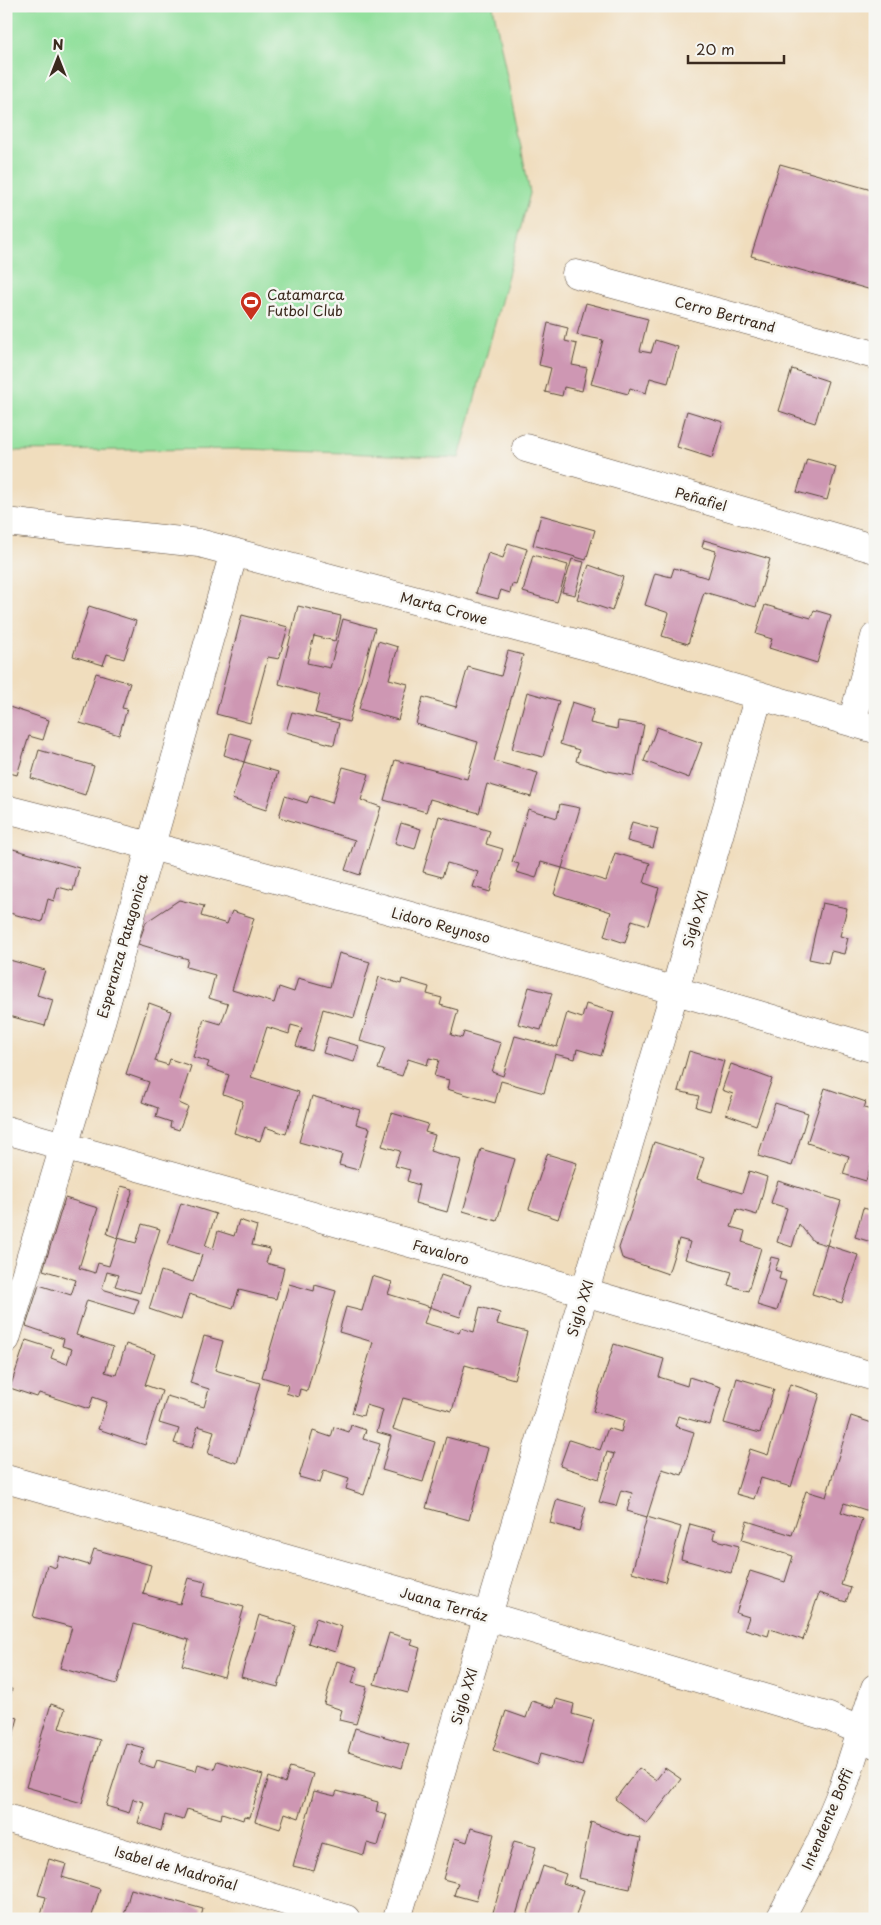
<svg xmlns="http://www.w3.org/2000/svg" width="881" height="1925" viewBox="0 0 881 1925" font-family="'Playpen Sans',sans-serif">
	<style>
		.green { fill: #93e09d; stroke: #67855e }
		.building { fill: #ce97b3 }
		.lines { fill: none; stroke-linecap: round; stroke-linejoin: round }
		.minor-casing { stroke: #564536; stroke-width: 29 }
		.tertiary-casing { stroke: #564536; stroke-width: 29 }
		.minor { stroke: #fff; stroke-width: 28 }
		.tertiary { stroke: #fff; stroke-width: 28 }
		.labels { text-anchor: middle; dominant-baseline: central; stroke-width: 5; stroke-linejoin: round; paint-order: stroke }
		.poi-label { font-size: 14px; fill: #3b2a1e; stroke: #f6f6f2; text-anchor: start }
		.street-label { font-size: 14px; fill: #3b2a1e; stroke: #f6f6f2 }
	</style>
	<rect width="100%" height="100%" fill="#f6f6f2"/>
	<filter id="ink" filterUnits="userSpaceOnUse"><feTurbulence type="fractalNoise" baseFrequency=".02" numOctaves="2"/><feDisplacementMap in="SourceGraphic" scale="10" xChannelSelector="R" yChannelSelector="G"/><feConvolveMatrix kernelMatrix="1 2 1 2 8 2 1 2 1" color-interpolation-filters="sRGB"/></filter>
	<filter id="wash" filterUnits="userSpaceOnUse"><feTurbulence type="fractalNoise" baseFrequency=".0096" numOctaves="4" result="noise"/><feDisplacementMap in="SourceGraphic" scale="20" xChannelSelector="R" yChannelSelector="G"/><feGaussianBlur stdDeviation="1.12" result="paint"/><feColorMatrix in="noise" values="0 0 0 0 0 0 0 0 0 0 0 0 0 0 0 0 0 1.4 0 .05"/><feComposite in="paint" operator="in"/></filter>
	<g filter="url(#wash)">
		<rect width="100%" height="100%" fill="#f0ddbd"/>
		<!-- green -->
		<path class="green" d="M6 6H493L530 193 459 458 250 449 6 451Z"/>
		<g id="blocks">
			<!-- building -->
			<path class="building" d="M780 164 875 191V291L751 256Z
				M586 303 648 319 640 351 651 353 655 340 678 347 668 383 650 378 646 393 630 388 628 394 591 384 603 340 577 335Z
				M548 323 568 328 565 341 577 344 572 365 587 368 582 391 564 387 562 396 545 392 551 368 539 365Z
				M792 369 828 381 815 423 779 411Z
				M687 411 723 422 712 458 677 447Z
				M807 459 836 467 827 500 797 492Z
				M541 515 595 530 586 560 533 545Z
				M704 540 770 559 756 607 704 592 688 644 662 636 669 613 645 605 655 573 671 577 674 568 708 578 716 551 702 547Z
				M508 543 527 549 516 585 512 584 510 593 501 590 498 599 476 593 488 553 503 558Z
				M533 555 568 565 557 602 523 592Z
				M572 559 584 562 575 595 562 592Z
				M589 565 623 577 612 611 577 599Z
				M765 605 811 618 814 610 831 615 817 663 769 648 772 639 756 634Z
				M89 606 136 621 124 659 107 654 103 665 73 656Z
				M298 606 341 616 335 641 314 636 307 663 330 668 343 619 375 628 349 722 315 713 320 695 279 684Z
				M242 615 288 627 279 659 268 657 250 723 216 714Z
				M378 641 398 647 389 679 408 684 398 720 359 709Z
				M508 651 523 655 494 761 538 773 531 797 487 784 479 813 430 799 426 812 384 800 395 760 467 779 478 742 416 724 423 697 456 707 468 667 501 676Z
				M96 673 130 683 122 708 127 709 119 735 80 723Z
				M527 692 559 701 543 757 512 749Z
				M572 702 594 709 590 723 617 729 618 721 644 725 634 776 608 771 576 761 579 750 560 744Z
				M6 706 49 720 43 740 29 736 17 775 6 772Z
				M292 712 339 723 334 745 286 732Z
				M657 727 702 743 689 778 644 761Z
				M230 733 251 739 244 762 224 755Z
				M39 750 94 766 85 795 31 778Z
				M244 762 278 772 266 810 232 799Z
				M343 767 369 774 361 800 381 807 360 875 345 870 355 840 279 817 285 796 307 803 310 796 332 803Z
				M560 804 580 808 562 868 541 862 536 878 516 872 519 864 512 862 528 809 557 818Z
				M439 816 490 831 486 844 503 849 490 892 473 887 478 872 462 867 447 863 442 877 423 872Z
				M632 822 658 829 653 848 627 841Z
				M401 823 421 829 415 849 395 843Z
				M6 847 79 868 73 891 58 887 54 901 48 899 42 922 6 912Z
				M615 853 650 863 644 883 659 888 648 925 632 920 625 943 604 936 611 912 554 894 562 868 606 881Z
				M179 900 204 906 201 916 227 924 232 911 254 918 232 990 274 1003 279 987 294 992 298 978 330 987 339 953 370 962 354 1018 323 1009 312 1051 296 1046 302 1028 291 1025 289 1034 267 1027 251 1077 299 1092 286 1134 265 1127 260 1141 234 1133 243 1101 223 1094 229 1075 207 1067 209 1062 193 1057 204 1019 221 1024 228 1004 209 998 215 975 186 967 188 959 138 944 146 922Z
				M822 903 847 908 840 936 848 938 844 954 831 951 828 963 809 959Z
				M6 959 45 970 37 995 53 1000 45 1026 6 1015Z
				M379 977 401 984 402 979 429 987 427 994 442 998 440 1005 458 1010 451 1035 462 1038 464 1032 501 1043 492 1072 503 1076 515 1036 557 1047 567 1013 582 1018 586 1004 614 1012 601 1056 577 1049 575 1059 555 1054 544 1093 501 1081 495 1103 447 1089 449 1080 434 1076 439 1060 429 1058 427 1065 408 1059 402 1076 378 1069 385 1048 360 1041Z
				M529 987 552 993 541 1030 518 1024Z
				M149 1003 171 1011 155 1061 168 1065 170 1059 191 1066 179 1103 188 1107 179 1130 170 1127 171 1122 156 1117 158 1108 142 1102 149 1082 126 1074Z
				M328 1037 359 1046 354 1062 323 1053Z
				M689 1051 724 1061 710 1111 696 1107 699 1096 678 1091Z
				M731 1064 772 1079 756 1125 726 1114 733 1094 722 1090Z
				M825 1088 866 1102 864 1108 875 1111V1151L866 1181 843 1174 849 1156 807 1143Z
				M312 1096 360 1110 356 1124 370 1128 358 1170 339 1165 342 1154 299 1142Z
				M775 1103 808 1113 792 1166 758 1156Z
				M392 1113 428 1124 425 1132 435 1135 430 1151 461 1160 447 1212 415 1203 419 1185 407 1181 410 1170 395 1166 400 1151 382 1146Z
				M654 1142 704 1158 697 1179 742 1193 749 1171 767 1177 757 1215 737 1209 731 1227 745 1231 742 1242 761 1248 748 1291 728 1285 732 1272 685 1259 690 1242 679 1239 668 1274 622 1258 619 1248Z
				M481 1149 515 1159 497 1221 463 1211Z
				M547 1154 577 1163 558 1219 529 1209Z
				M778 1181 841 1201 827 1245 858 1255 842 1303 812 1294 827 1245 813 1241 799 1224 792 1247 777 1242 787 1208 771 1203Z
				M121 1186 133 1189 118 1238 107 1234Z
				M65 1198 98 1208 79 1268 95 1273 98 1263 109 1266 118 1238 136 1243 142 1224 160 1229 140 1293 115 1286 119 1275 107 1272 102 1289 139 1300 134 1314 87 1300 76 1335 113 1347 105 1372 116 1375 126 1344 155 1354 145 1385 162 1391 145 1445 98 1429 107 1402 93 1397 89 1409 39 1393 37 1397 10 1388 26 1340 54 1349 51 1358 67 1364 72 1349 62 1346 64 1339 26 1326 39 1285 71 1295 76 1280 43 1270Z
				M181 1203 216 1214 205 1246 213 1249 218 1231 234 1236 239 1220 257 1226 252 1245 270 1249 266 1263 284 1268 276 1299 239 1290 233 1308 189 1294 181 1320 149 1309 161 1271 193 1282 202 1255 168 1244Z
				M863 1208 875 1211V1232L871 1242 855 1237Z
				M771 1257 779 1259 775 1270 781 1272 779 1279 786 1281 777 1311 757 1305Z
				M441 1275 471 1285 460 1317 430 1307Z
				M372 1276 392 1282 388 1294 430 1307 424 1323 459 1333 461 1328 474 1332 480 1307 500 1313 497 1324 527 1332 514 1379 465 1365 452 1411 403 1398 393 1429 435 1442 423 1482 382 1470 391 1436 377 1432 383 1410 366 1405 363 1416 352 1413 373 1342 339 1332 346 1307 362 1311Z
				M289 1284 314 1291 315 1285 336 1291 307 1391 300 1389 298 1397 286 1393 288 1385 262 1377Z
				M204 1336 223 1341 215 1370 260 1383 237 1463 208 1454 214 1431 198 1426 192 1448 174 1443 179 1429 159 1423 167 1396 204 1407 209 1389 190 1383Z
				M614 1344 664 1359 659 1377 687 1386 689 1377 721 1387 710 1425 678 1416 675 1426 694 1432 682 1475 662 1469 647 1517 681 1527 665 1582 632 1572 647 1517 627 1511 632 1493 621 1490 616 1506 599 1502 614 1454 607 1452 599 1479 560 1466 569 1440 600 1450 608 1428 621 1432 624 1420 593 1411Z
				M737 1378 774 1389 760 1433 724 1423Z
				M790 1384 820 1394 791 1487 761 1478 754 1499 736 1494 750 1449 768 1455Z
				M851 1416 875 1424V1513L844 1503 841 1512 862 1519 841 1585 851 1588 846 1602 819 1593 803 1640 770 1629 768 1636 745 1629 749 1617 736 1613 750 1571 785 1582 793 1556 742 1540 747 1521 792 1535 806 1491 826 1497Z
				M351 1425 366 1430 363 1439 380 1444 364 1495 346 1489 349 1478 324 1470 320 1483 299 1477 313 1431 331 1437 334 1427 349 1432Z
				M446 1437 488 1448 469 1520 426 1508Z
				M557 1499 586 1507 579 1531 550 1523Z
				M690 1524 715 1531 713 1539 739 1546 731 1573 681 1559Z
				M94 1549 151 1565 143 1594 180 1604 188 1578 206 1582 202 1596 244 1607 224 1677 182 1665 189 1640 134 1624 117 1684 60 1668 72 1627 33 1617 47 1565 56 1568 59 1556 89 1565Z
				M259 1615 296 1626 278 1687 241 1677Z
				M316 1618 342 1627 335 1652 308 1643Z
				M389 1633 413 1640 411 1645 420 1648 408 1693 374 1684Z
				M337 1661 357 1667 352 1683 367 1687 356 1724 339 1720 342 1710 324 1704Z
				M6 1688 12 1689 7 1708H6Z
				M556 1699 574 1704 572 1714 594 1720 582 1766 540 1754 537 1765 493 1750 506 1711 526 1718 532 1701 554 1708Z
				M51 1704 65 1709 59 1728 100 1740 82 1803 26 1787Z
				M6 1714 18 1718 7 1757H6Z
				M355 1728 409 1744 402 1768 348 1752Z
				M126 1743 144 1748 139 1763 154 1768 157 1760 196 1771 198 1764 214 1769 217 1761 263 1775 250 1817 244 1816 243 1820 222 1813 221 1819 187 1809 183 1820 165 1815 161 1831 138 1823 144 1802 133 1799 129 1813 106 1806Z
				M290 1767 313 1774 299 1818 285 1813 280 1829 255 1821 269 1777 285 1783Z
				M639 1768 656 1780 665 1768 681 1779 647 1824 615 1799Z
				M314 1791 335 1796 337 1791 378 1802 376 1812 387 1815 378 1846 367 1843 364 1855 322 1843 314 1871 293 1866Z
				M591 1822 622 1834 641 1838 630 1889 579 1878Z
				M471 1828 494 1834 476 1901 454 1895 458 1883 443 1879 455 1838 467 1842Z
				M514 1841 536 1847 515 1919H491Z
				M49 1859 66 1864 62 1877 100 1889 91 1919H40L46 1897 38 1895Z
				M543 1866 566 1874 563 1883 584 1890 575 1919H526Z
				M131 1889 203 1909 201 1917 206 1919H123Z"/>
		</g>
	</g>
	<g filter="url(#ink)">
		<use href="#blocks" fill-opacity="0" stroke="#564536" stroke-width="1"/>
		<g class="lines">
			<!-- minor casing -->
			<g class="minor-casing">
				<path id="minor" d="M576 274 875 355
					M526 448 875 549
					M6 522 199 543 598 649 875 729
					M852 722 875 637
					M6 809C297 882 587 964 875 1049
					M6 1130 585 1292 875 1377
					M6 1339 93 1050 234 552
					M6 1818 346 1919
					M397 1919 675 990 759 695
					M780 1919 820 1843 843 1788 875 1688"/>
			</g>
			<!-- tertiary casing -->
			<g class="tertiary-casing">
				<path id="tertiary" d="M6 1479 488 1616 829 1717 861 1731 875 1744"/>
			</g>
			<!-- minor -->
			<use href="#minor" class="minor"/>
			<!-- tertiary -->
			<use href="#tertiary" class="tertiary"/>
		</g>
	</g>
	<!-- icons -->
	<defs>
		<g id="stadium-pin" transform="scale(1.125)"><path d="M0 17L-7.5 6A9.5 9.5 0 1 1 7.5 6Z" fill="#c8321e" stroke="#f6f6f2"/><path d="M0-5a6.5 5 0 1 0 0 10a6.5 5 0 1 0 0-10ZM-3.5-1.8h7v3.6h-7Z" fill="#fff"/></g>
	</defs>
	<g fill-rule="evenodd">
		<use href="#stadium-pin" x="251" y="302"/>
	</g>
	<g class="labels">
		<!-- poi labels -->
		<g class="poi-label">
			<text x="267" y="294">Catamarca<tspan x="267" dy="16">Futbol Club</tspan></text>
		</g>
		<!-- street labels -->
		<g class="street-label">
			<text transform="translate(725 314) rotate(15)">Cerro Bertrand</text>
			<text transform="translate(701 499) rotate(16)">Peñafiel</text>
			<text transform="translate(444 608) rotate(15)">Marta Crowe</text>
			<text transform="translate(695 919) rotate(-74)">Siglo XXI</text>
			<text transform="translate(441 925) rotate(15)">Lidoro Reynoso</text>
			<text transform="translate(122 946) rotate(-74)">Esperanza Patagonica</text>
			<text transform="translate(441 1252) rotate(16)">Favaloro</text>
			<text transform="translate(580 1308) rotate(-73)">Siglo XXI</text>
			<text transform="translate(444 1604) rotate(16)">Juana Terráz</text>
			<text transform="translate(464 1696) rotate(-73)">Siglo XXI</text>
			<text transform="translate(827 1819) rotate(-67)">Intendente Boffi</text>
			<text transform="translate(176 1868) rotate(16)">Isabel de Madroñal</text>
		</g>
	</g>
	<!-- margin -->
	<rect width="881" height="1925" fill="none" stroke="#f6f6f2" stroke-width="25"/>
	<!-- north arrow -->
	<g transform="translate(58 58)" stroke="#f6f6f2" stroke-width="4" paint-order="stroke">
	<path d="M0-4L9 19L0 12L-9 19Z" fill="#3b2a1e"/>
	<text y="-8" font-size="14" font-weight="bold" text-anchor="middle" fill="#3b2a1e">N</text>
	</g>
	<!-- scale -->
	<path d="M688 55v8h96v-8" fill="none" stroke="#3b2a1e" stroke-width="2.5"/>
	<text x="696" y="55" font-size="15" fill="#3b2a1e" stroke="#f6f6f2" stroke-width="4" paint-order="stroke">20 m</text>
</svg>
